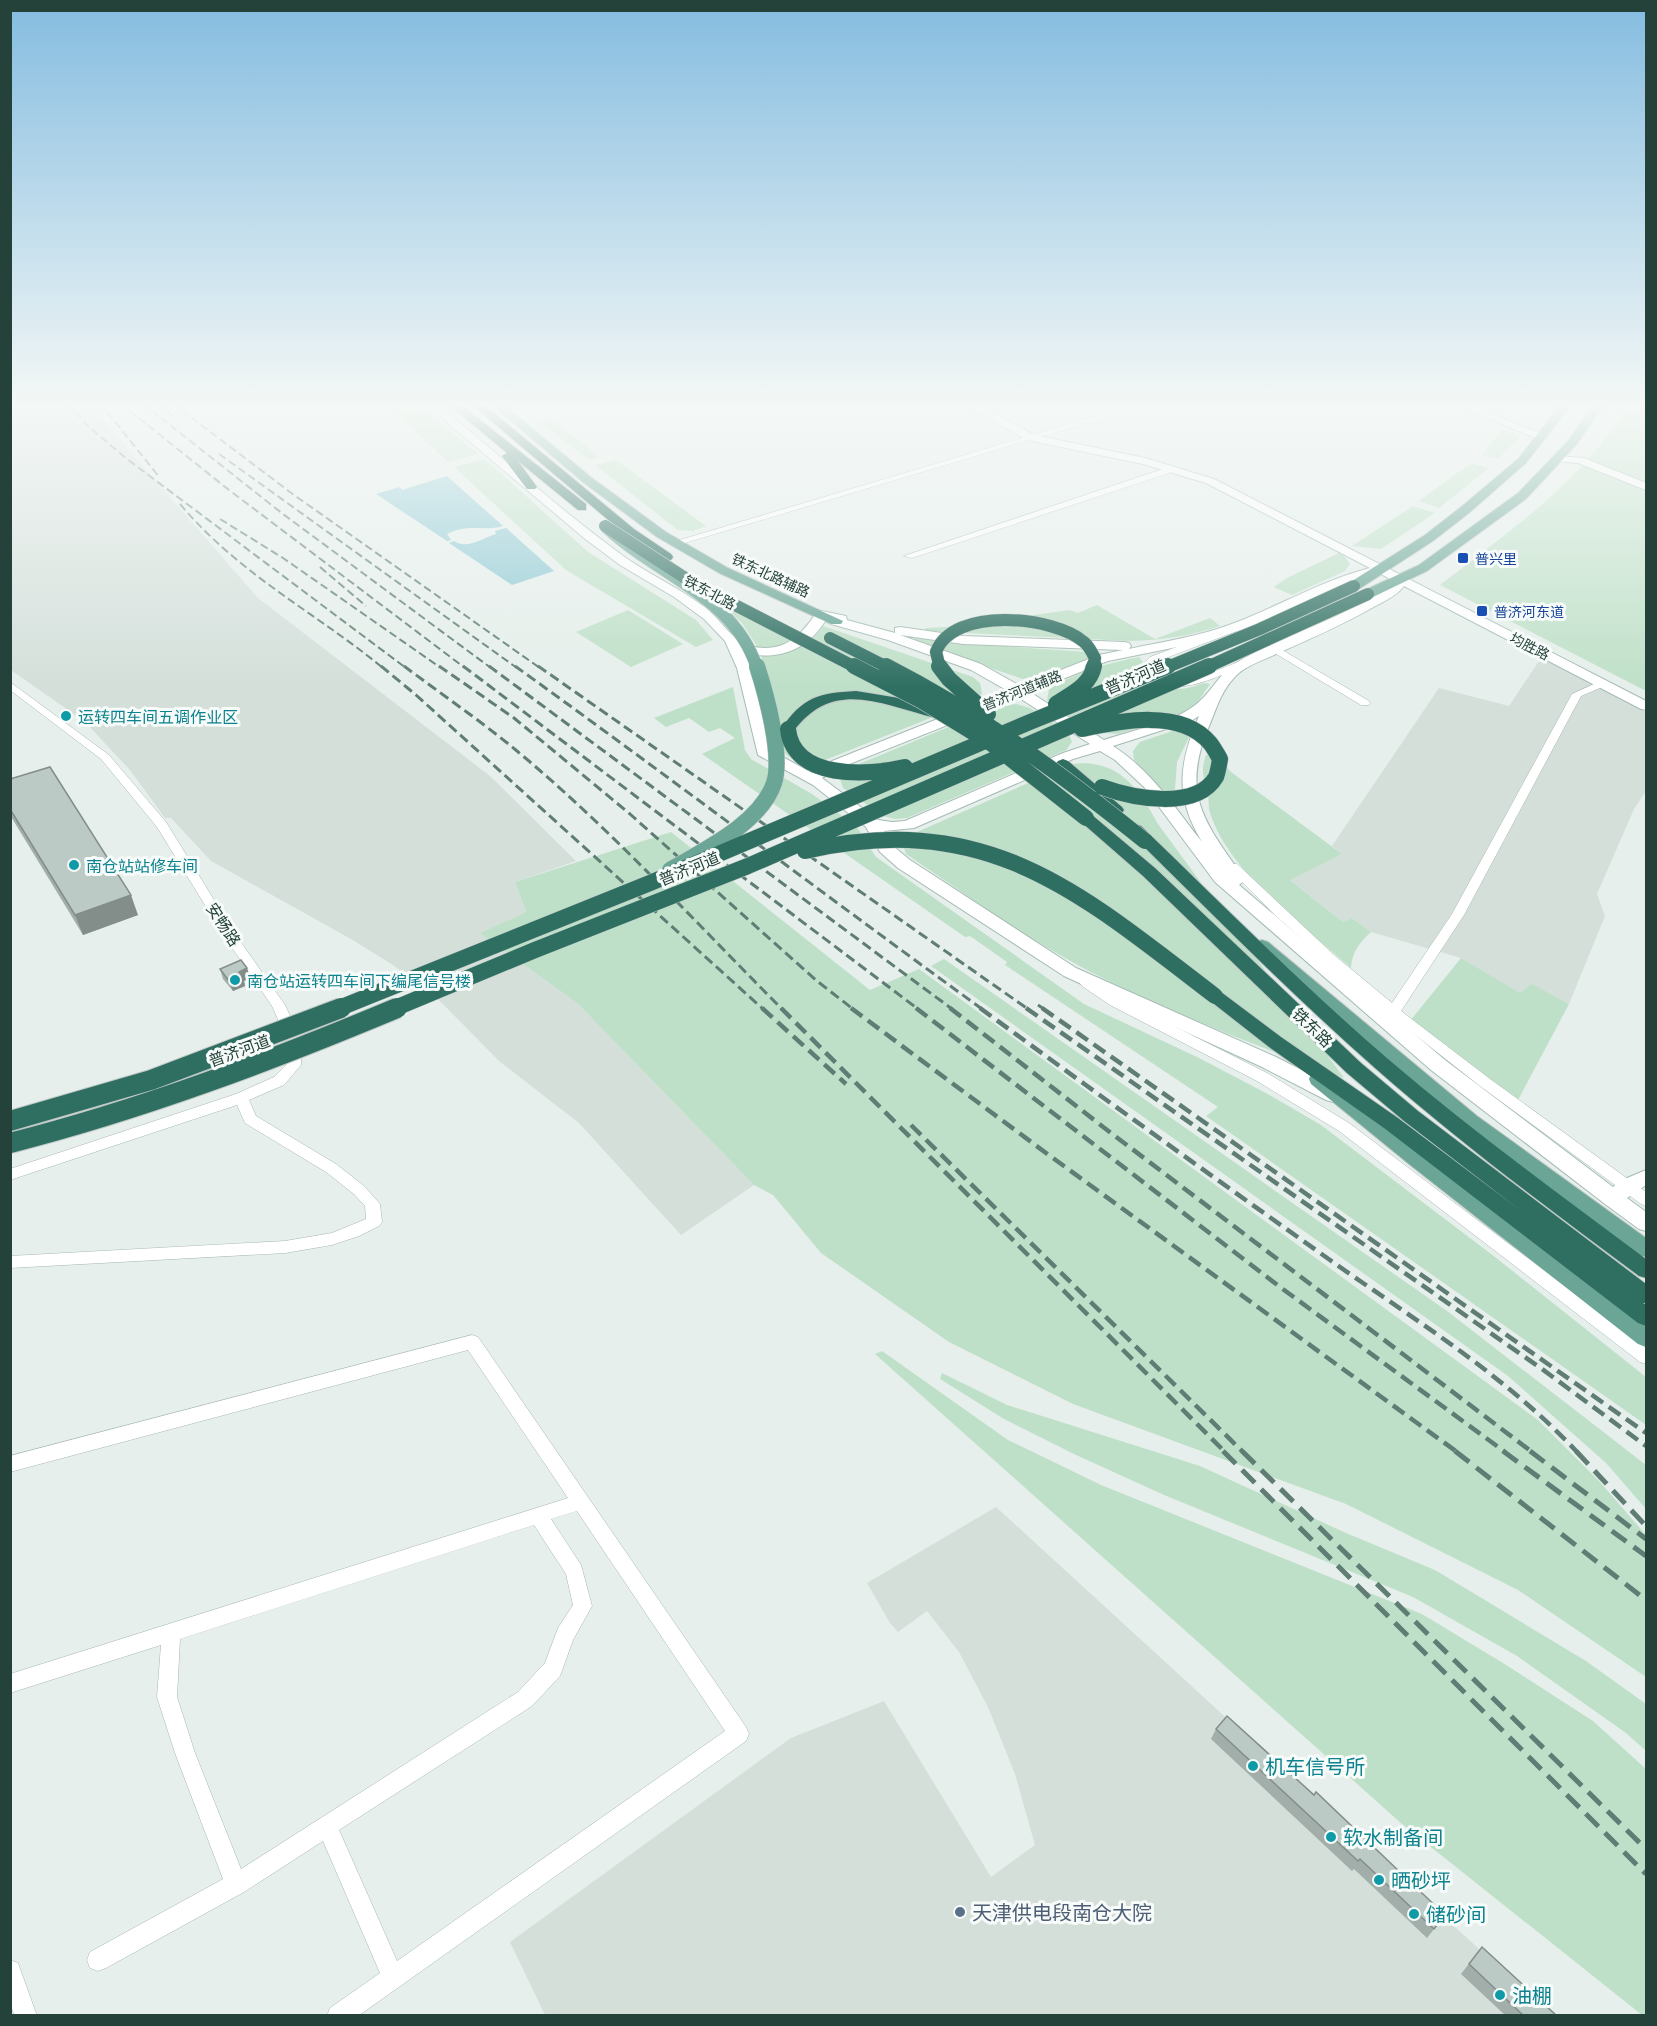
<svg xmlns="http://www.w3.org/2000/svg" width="1657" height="2026" viewBox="0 0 1657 2026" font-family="Lato,'Noto Sans SC',sans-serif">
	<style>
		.built { fill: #d4dfda }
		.green { fill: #bfe0c8 }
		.water { fill: #8ec9d4 }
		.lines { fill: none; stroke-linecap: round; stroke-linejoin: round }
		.street-casing { stroke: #a8b8b2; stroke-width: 1 }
		.secondary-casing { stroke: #a4bbb3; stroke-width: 2 }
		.primary-casing { stroke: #c2cac8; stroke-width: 2 }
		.highway-casing { stroke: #c2cac8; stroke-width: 2 }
		.street { fill: #fff; fill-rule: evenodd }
		.secondary { fill: #fff; fill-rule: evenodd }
		.primary { fill: #6aa596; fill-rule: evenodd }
		.highway { fill: #2f6f62; fill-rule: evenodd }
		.rail-far3 { stroke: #5f7d75; stroke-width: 2; stroke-dasharray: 8 4; stroke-linecap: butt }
		.rail-far2 { stroke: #5f7d75; stroke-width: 3; stroke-dasharray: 10 5; stroke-linecap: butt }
		.rail-far1 { stroke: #5f7d75; stroke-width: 4.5; stroke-dasharray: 14 7; stroke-linecap: butt }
		.rail { stroke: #5f7d75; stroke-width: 5; stroke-dasharray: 18 9; stroke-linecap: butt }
		.primary-bridge-far1-casing { stroke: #c2cac8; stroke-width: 13; stroke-linecap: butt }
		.primary-bridge-casing { stroke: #c2cac8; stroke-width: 17; stroke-linecap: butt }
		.highway-bridge-far2-casing { stroke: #c2cac8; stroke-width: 13; stroke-linecap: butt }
		.highway-bridge-far1-casing { stroke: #c2cac8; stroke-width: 17; stroke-linecap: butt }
		.highway-bridge-casing { stroke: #c2cac8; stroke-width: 22; stroke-linecap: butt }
		.primary-bridge-far1 { stroke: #6aa596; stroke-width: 12 }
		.primary-bridge { stroke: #6aa596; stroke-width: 16 }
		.highway-bridge-far2 { stroke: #2f6f62; stroke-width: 12 }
		.highway-bridge-far1 { stroke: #2f6f62; stroke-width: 16 }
		.highway-bridge { stroke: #2f6f62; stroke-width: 20 }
		.wall { fill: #a1aea9 }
		.shaded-wall { fill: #838d89 }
		.building { fill: #bbcac4; stroke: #838d89; stroke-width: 1.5 }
		.transit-dot { fill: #1a4fb4; stroke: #f7fbf9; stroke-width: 2 }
		.culture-dot { fill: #0f9aa8; stroke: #f7fbf9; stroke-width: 2 }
		.service-dot { fill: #5c6f8a; stroke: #f7fbf9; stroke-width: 2 }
		.labels { text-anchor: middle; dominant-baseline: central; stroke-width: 6; stroke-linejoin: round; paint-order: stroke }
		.far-transit-label { font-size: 14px; fill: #164399; stroke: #f7fbf9; text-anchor: start }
		.far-street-label { font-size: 14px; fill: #24423a; stroke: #f7fbf9 }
		.street-label { font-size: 16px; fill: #24423a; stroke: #f7fbf9 }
		.culture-label { font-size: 16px; fill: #0d838f; stroke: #f7fbf9; text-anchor: start }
		.near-culture-label { font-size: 20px; fill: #0d838f; stroke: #f7fbf9; text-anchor: start }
		.near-service-label { font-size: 20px; fill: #4e5e75; stroke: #f7fbf9; text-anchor: start }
	</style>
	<rect width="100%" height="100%" fill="#e6efeb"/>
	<!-- built -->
	<path class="built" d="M11 403H88L258 598 490 776 576 861 515 882 526 912 480 933 577 1003 754 1185 681 1235 579 1123 499 1061 436 997 393 965 351 939 211 861 171 818H165L130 770 85 722 11 670Z
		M1541 658 1646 712V791L1634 809 1597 894 1605 916 1569 1004 1532 985 1520 994 1461 958 1371 932 1352 918 1343 922 1289 879 1342 854 1332 846 1439 688 1509 706Z
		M996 1507 1551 2015H545L510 1942 791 1738 884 1701 991 1877 1035 1845 1015 1774 988 1707 959 1652 927 1611 898 1632 890 1623 867 1583Z"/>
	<!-- green -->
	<path class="green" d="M385 403H417L478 454 448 462Z
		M1630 403H1646V691L1440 585C1510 531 1584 480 1630 403Z
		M551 419 600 457 589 460 540 422Z
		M1502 430 1520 437 1499 458 1482 455Z
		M485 459 588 552 696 620 713 640 696 647 566 570 454 467Z
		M616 460 706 526 693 531 678 530 595 465Z
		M1471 463 1489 468 1439 508 1419 501Z
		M1413 506 1435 513 1381 549 1352 546Z
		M1341 552 1350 564 1345 571 1292 595 1274 587 1287 578Z
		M1097 605 1155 639 1210 618 1220 626C1190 636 1162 640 1130 641L924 631 926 628 946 627 1070 610 1078 613Z
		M730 608 797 640 780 647 760 651 742 623 725 609Z
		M628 610 683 644 631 667 576 632Z
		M823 626 973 677 980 683 982 694 928 719 820 762C805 765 796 764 785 753L761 655C786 650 809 649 823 626Z
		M923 635 1013 647 1103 653 1038 677 1023 679 927 647 914 639Z
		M1139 657 1143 662 1139 672C1149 687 1174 692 1192 687 1199 685 1202 682 1210 684L1197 703 1177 718 1117 734 1093 732 1047 700 1049 689C1077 672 1107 663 1139 657Z
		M733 687 745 750 751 759 812 794 857 827 876 857 1084 1004 1197 1057 1266 1093 1321 1125 1495 1257 1646 1377V1425L1206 1116 1218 1107 1005 965 1007 962 970 936 965 937 702 754 735 738 720 728 709 732 689 718 666 727 654 718Z
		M1016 704 1030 708 1068 732 1072 742 1066 750 907 818 895 819 883 816 843 788 840 779 842 771 997 707Z
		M1196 723 1177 762 1174 803 1134 760 1133 751 1140 742Z
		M1214 753 1231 772 1342 854 1290 880 1343 922 1352 918 1371 932C1359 943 1352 952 1351 968 1304 926 1230 874 1210 813 1208 807 1209 801 1208 795 1204 777 1200 773 1206 755Z
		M1085 763C1124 765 1141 793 1158 824L1344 1078C1255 1045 1167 1012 1083 968 1021 935 964 893 906 854L901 839 1071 764Z
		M671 832 870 990 919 969 1538 1420 1600 1482 1646 1535V1677L1518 1590 1346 1504 1073 1404 949 1342 821 1253 773 1195 754 1185 577 1003 480 933 526 912 515 882Z
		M1461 958 1520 993 1532 984 1569 1004 1518 1100 1410 1021Z
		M944 959 1447 1311 1646 1465V1509L1606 1463 1508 1376 931 966Z
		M882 1351 1008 1440 1101 1485 1422 1614 1503 1663 1593 1721 1646 1769V2015H1642L1402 1824 875 1354Z
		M942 1373 1007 1405 1200 1466 1346 1533 1435 1570 1586 1661 1646 1704V1751L1626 1733 1517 1656 1413 1597 1164 1495 1074 1454 1004 1419 940 1379Z"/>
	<!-- water -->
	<path class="water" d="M447 476 503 526C483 532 470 523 447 534L451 540 447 541 376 494 400 487 402 490Z
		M506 528 554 571 512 585 449 543 454 541C467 550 483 538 496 534L495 531Z"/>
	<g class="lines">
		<!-- street casing -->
		<g class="street-casing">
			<path id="street" d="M1140 403H1153L678 545 670 543Z
				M1172 466 1176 469 1175 471 912 558 904 556Z
				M1238 624 1242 625V629L1158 661 1150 668C1174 697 1215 668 1243 661L1248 664 1247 666C1212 677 1172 703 1141 671L1140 667 1150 657Z
				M1277 647 1369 701 1370 703 1369 705H1361L1273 652V648Z
				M1603 680 1607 681V685L1581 696 1464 915 1401 1011 1490 1079 1646 1192V1206L1641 1204 1480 1086 1376 1004 1276 916 1227 867 1229 864H1237L1334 955 1392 1003 1452 914 1572 694Z
				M10 682 109 755 166 822 235 934 285 1005 302 1042 301 1065 284 1085 249 1100 256 1116 336 1164 364 1186 380 1204 382 1222 379 1226 359 1236 332 1245 285 1253 10 1268V1256L285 1241 332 1233 366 1219 365 1206 354 1194 326 1172 245 1123 237 1105 10 1180V1169L236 1094 274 1077 287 1064 288 1042 272 1006 224 936 157 827 101 759 10 690Z
				M1087 979 1120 999 1267 1073 1349 1123 1646 1348V1364L1640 1362 1339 1131 1257 1081 1110 1005 1082 986 1080 983Z
				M472 1335 478 1337 746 1727 749 1734 746 1741 358 2016H327L330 2008 380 1973 323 1841 244 1892 106 1968 98 1971 90 1968 87 1960 90 1952 223 1879 175 1753 157 1697 161 1645 10 1693V1674L568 1498 468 1350 10 1472V1456ZM577 1511 725 1731 397 1961 339 1830 532 1706 560 1676 573 1640 592 1606 581 1565 551 1519ZM534 1525 566 1574 573 1605 558 1628 545 1663 518 1692 241 1869 195 1753 177 1697 180 1639Z
				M10 1960 18 1963 37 2016H15L10 2004Z"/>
		</g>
		<!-- secondary casing -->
		<g class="secondary-casing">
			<path id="secondary" d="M424 403H436C499 455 560 510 626 558 651 575 679 588 703 606 718 616 734 643 750 646 783 654 800 637 817 612L822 611 846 616 847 620 895 633V628L900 627 963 636 1124 642 1129 643 1131 646 1129 649C1165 641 1203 636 1237 622 1281 605 1323 580 1370 568L1206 483 1143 464 1027 440 962 403H975L1034 435 1145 458 1214 479 1646 701V710L1641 709 1404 586C1396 597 1382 602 1370 609 1340 626 1308 640 1276 654 1262 661 1243 666 1233 679 1220 693 1215 713 1207 731 1180 799 1209 827 1245 880L1239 885 1445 1060 1613 1187 1620 1181 1646 1170V1185L1627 1198 1646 1212V1231L1639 1229 1605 1204 1431 1070 1215 882 1145 788 1115 760 1100 751 1073 759 914 828 884 831 893 846 910 860 1076 968 1276 1057 1340 1090 1342 1095 1340 1100 1333 1102 1326 1100 1262 1067 1064 976 898 868 880 852 866 827 813 785 758 755 737 668 725 641 704 619 674 597 620 565 584 538ZM1379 573 1394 581C1388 591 1374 596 1364 602 1324 624 1279 638 1239 661 1219 672 1212 693 1194 706 1169 724 1133 730 1104 740L1030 692 1108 661 1182 646 1245 629 1355 580ZM826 620 831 624 888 640 971 670 1008 691 832 761 812 773 770 750 751 668 744 653C779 661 807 650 826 620ZM900 635 963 644 1123 650 1099 655 1020 686 981 664ZM1018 697 1090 744 1063 753 905 821 892 822 878 820 822 778 842 767ZM1199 716C1179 763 1174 796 1202 842 1175 808 1151 770 1113 746L1191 721Z
				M537 403H555L507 417 502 414Z
				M1451 403H1466L1548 437 1542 440 1538 439Z
				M1557 456 1584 458 1646 483V490L1578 463 1553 461V457Z"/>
		</g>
		<!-- primary casing -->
		<g class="primary-casing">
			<path id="primary" d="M490 403H502L592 478 666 532 728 568 843 621 841 624H831L719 573 657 537 584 483Z
				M1562 403H1573L1526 463 1469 513 1433 541 1359 589H1349L1348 586 1349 583 1425 535 1461 507 1518 459Z
				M1595 403H1606L1576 445 1526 499 1427 571 1373 597H1363L1362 594 1363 591 1419 565 1518 493 1568 441Z
				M1262 940 1268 942 1477 1116 1646 1238V1257L1639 1255 1463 1126 1256 950 1253 946 1256 942Z
				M1318 1072 1325 1074 1423 1154 1646 1326V1347L1638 1344 1409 1164 1311 1084 1309 1079 1311 1074Z"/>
		</g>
		<!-- highway casing -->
		<g class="highway-casing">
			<path id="highway" d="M447 403H459L586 504V510H578L518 461 537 487 535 489H527L502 456 507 453Z
				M470 403H482L634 529 671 554 673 557 671 560H663L626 535Z
				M856 691 899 698 941 711 943 714 936 718C882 705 833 677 793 732L788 733 781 729C803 697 818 693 856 691Z
				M1063 759 1068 761 1122 807 1124 810 1122 813H1110L1058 767 1055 764 1058 761Z
				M1086 813 1092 815 1155 868 1361 1063 1418 1111 1646 1284V1303H1643L1646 1305V1326L1638 1323 1384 1128 1269 1047 1209 1000 1206 996 1209 992H1221L1281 1037 1398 1118 1520 1210 1404 1121 1347 1073 1143 876 1080 821 1078 818 1080 815Z
				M1135 824 1141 826C1222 904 1302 985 1388 1059 1471 1130 1559 1194 1646 1259V1278L1639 1276C1549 1209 1459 1142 1375 1068 1290 993 1210 912 1129 832L1127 829 1129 826Z"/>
		</g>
		<!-- street -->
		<use href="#street" class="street"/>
		<!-- secondary -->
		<use href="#secondary" class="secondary"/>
		<!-- primary -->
		<use href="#primary" class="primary"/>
		<!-- highway -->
		<use href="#highway" class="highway"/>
		<!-- rail-far3 -->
		<path class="rail-far3" d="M67 403 89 427 127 459 406 668
			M100 403 160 478
			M120 403 229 490 465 668
			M142 403 283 514 491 668
			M157 403 175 418
			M172 403 294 495 540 668
			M219 454 517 668
			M180 504C241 576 312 610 383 668
			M220 519 283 558 441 668
			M320 567 366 606"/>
		<!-- rail-far2 -->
		<path class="rail-far2" d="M381 666 416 695 763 1009
			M404 666C441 694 481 721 517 751 612 830 695 922 782 1009
			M439 666 514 718 630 814 817 981 853 1009
			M463 666 918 1009
			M489 666 952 1009
			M515 666C672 779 826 896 982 1009
			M538 666 1028 1009
			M1038 1005 1044 1009"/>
		<!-- rail-far1 -->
		<path class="rail-far1" d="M762 1008 846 1084
			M781 1008 1225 1452
			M851 1008 1046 1153 1457 1452
			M916 1008 1280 1287 1505 1452
			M950 1008 1111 1133 1532 1452
			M980 1008C1096 1093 1213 1177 1330 1260 1415 1320 1506 1376 1577 1452
			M1026 1008 1542 1369 1646 1446
			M1042 1008 1646 1433
			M911 1125 1243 1452"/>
		<!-- rail -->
		<path class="rail" d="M1223 1451 1646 1874
			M1242 1451 1646 1849
			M1455 1451 1646 1600
			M1503 1451 1646 1556
			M1530 1451 1646 1539
			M1576 1451 1646 1526"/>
		<!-- primary-bridge-far1 casing -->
		<g class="primary-bridge-far1-casing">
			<path id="primary-bridge-far1" d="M607 528C657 575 735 597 757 668"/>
		</g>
		<!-- primary-bridge casing -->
		<g class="primary-bridge-casing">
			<path id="primary-bridge" d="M670 870C704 850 761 823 774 783 783 755 766 694 757 666"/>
		</g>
		<!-- highway-bridge-far2 casing -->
		<g class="highway-bridge-far2-casing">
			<path id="highway-bridge-far2" d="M605 526 696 585 857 668
				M830 638 889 668
				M940 668 936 652C953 606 1054 616 1084 642 1089 646 1092 653 1095 658L1093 668
				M1165 668 1260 629 1354 586
				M1205 668 1368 594"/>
		</g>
		<!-- highway-bridge-far1 casing -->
		<g class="highway-bridge-far1-casing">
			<path id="highway-bridge-far1" d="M854 666 922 701 992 744 1086 818
				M886 666C980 714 1063 775 1145 841
				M939 666 949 679 988 714
				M1056 704C1071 694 1090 686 1094 666
				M788 729C793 780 868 776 905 767
				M1082 729C1120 721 1181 708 1210 743 1214 748 1217 754 1220 759 1219 765 1218 772 1216 777 1196 811 1132 798 1102 787
				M805 851C988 809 1079 892 1215 996
				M337 1009 650 883 1030 722 1168 666
				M393 1009 535 950 748 866 1209 666"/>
		</g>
		<!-- highway-bridge casing -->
		<g class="highway-bridge-casing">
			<path id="highway-bridge" d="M10 1121 151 1080 341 1008
				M10 1143C143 1109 270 1061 397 1008"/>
		</g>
		<!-- primary-bridge-far1 -->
		<use href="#primary-bridge-far1" class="primary-bridge-far1"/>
		<!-- primary-bridge -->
		<use href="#primary-bridge" class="primary-bridge"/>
		<!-- highway-bridge-far2 -->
		<use href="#highway-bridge-far2" class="highway-bridge-far2"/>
		<!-- highway-bridge-far1 -->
		<use href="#highway-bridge-far1" class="highway-bridge-far1"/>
		<!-- highway-bridge -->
		<use href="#highway-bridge" class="highway-bridge"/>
	</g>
	<!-- wall -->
	<path class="wall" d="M10 779 138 915 83 935 10 815Z
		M247 968 250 978 244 981 245 986 233 991 223 979 220 969Z
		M1216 1729 1445 1915 1427 1938 1354 1869 1352 1871 1211 1739Z
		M1482 1947 1557 2016H1506L1461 1974Z"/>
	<!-- shaded-wall -->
	<path class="shaded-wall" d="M131 895 138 915 83 935 75 915Z
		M247 968 250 978 244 981 245 986 233 991 229 981 239 972Z"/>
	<!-- building -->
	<path class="building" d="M50 767 131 895 75 915 10 809V779Z
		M241 960 247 968 239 972 242 976 229 981 220 969Z
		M1227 1716 1314 1795 1316 1792 1445 1915 1434 1929 1360 1859 1358 1861 1216 1729Z
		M1482 1947 1557 2016H1524L1469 1964Z"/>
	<!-- sky -->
	<linearGradient id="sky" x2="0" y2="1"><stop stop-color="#84bce0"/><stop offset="0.59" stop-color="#f4f8f6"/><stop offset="1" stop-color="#f4f8f6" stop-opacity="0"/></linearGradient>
	<rect width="1657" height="687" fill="url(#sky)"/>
	<!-- markers -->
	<g class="transit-dot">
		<rect x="1457" y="552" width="12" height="12" rx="3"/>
		<rect x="1476" y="605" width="12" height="12" rx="3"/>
	</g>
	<g class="culture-dot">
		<circle cx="66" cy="716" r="6"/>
		<circle cx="74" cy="865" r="6"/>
		<circle cx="235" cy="980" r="6"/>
		<circle cx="1253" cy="1766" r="6"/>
		<circle cx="1331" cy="1837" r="6"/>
		<circle cx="1379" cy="1880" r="6"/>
		<circle cx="1414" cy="1914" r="6"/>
		<circle cx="1500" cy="1995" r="6"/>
	</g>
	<circle class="service-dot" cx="960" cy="1912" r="6"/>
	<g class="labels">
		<!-- far-transit labels -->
		<g class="far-transit-label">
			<text x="1475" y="558">普兴里</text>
			<text x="1494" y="611">普济河东道</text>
		</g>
		<!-- far-street labels -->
		<g class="far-street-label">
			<text transform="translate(771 575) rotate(25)">铁东北路辅路</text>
			<text transform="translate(710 592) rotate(28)">铁东北路</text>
			<text transform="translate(1530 646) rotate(27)">均胜路</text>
			<text transform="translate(1022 690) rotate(-22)">普济河道辅路</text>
		</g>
		<!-- street labels -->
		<g class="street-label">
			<text transform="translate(1135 676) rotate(-23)">普济河道</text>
			<text transform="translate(689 868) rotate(-22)">普济河道</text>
			<text transform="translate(224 924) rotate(57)">安畅路</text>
			<text transform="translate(1313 1027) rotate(44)">铁东路</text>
			<text transform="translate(239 1050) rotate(-20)">普济河道</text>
		</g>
		<!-- culture labels -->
		<g class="culture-label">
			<text x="78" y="716">运转四车间五调作业区</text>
			<text x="86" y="865">南仓站站修车间</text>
			<text x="247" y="980">南仓站运转四车间下编尾信号楼</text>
		</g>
		<!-- near-culture labels -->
		<g class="near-culture-label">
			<text x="1265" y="1766">机车信号所</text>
			<text x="1343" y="1837">软水制备间</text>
			<text x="1391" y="1880">晒砂坪</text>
			<text x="1426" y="1914">储砂间</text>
			<text x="1512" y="1995">油棚</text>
		</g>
		<!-- near-service labels -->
		<g class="near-service-label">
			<text x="972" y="1912">天津供电段南仓大院</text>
		</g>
	</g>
	<!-- border -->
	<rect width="1657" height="2026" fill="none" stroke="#24423a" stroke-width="24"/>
</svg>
